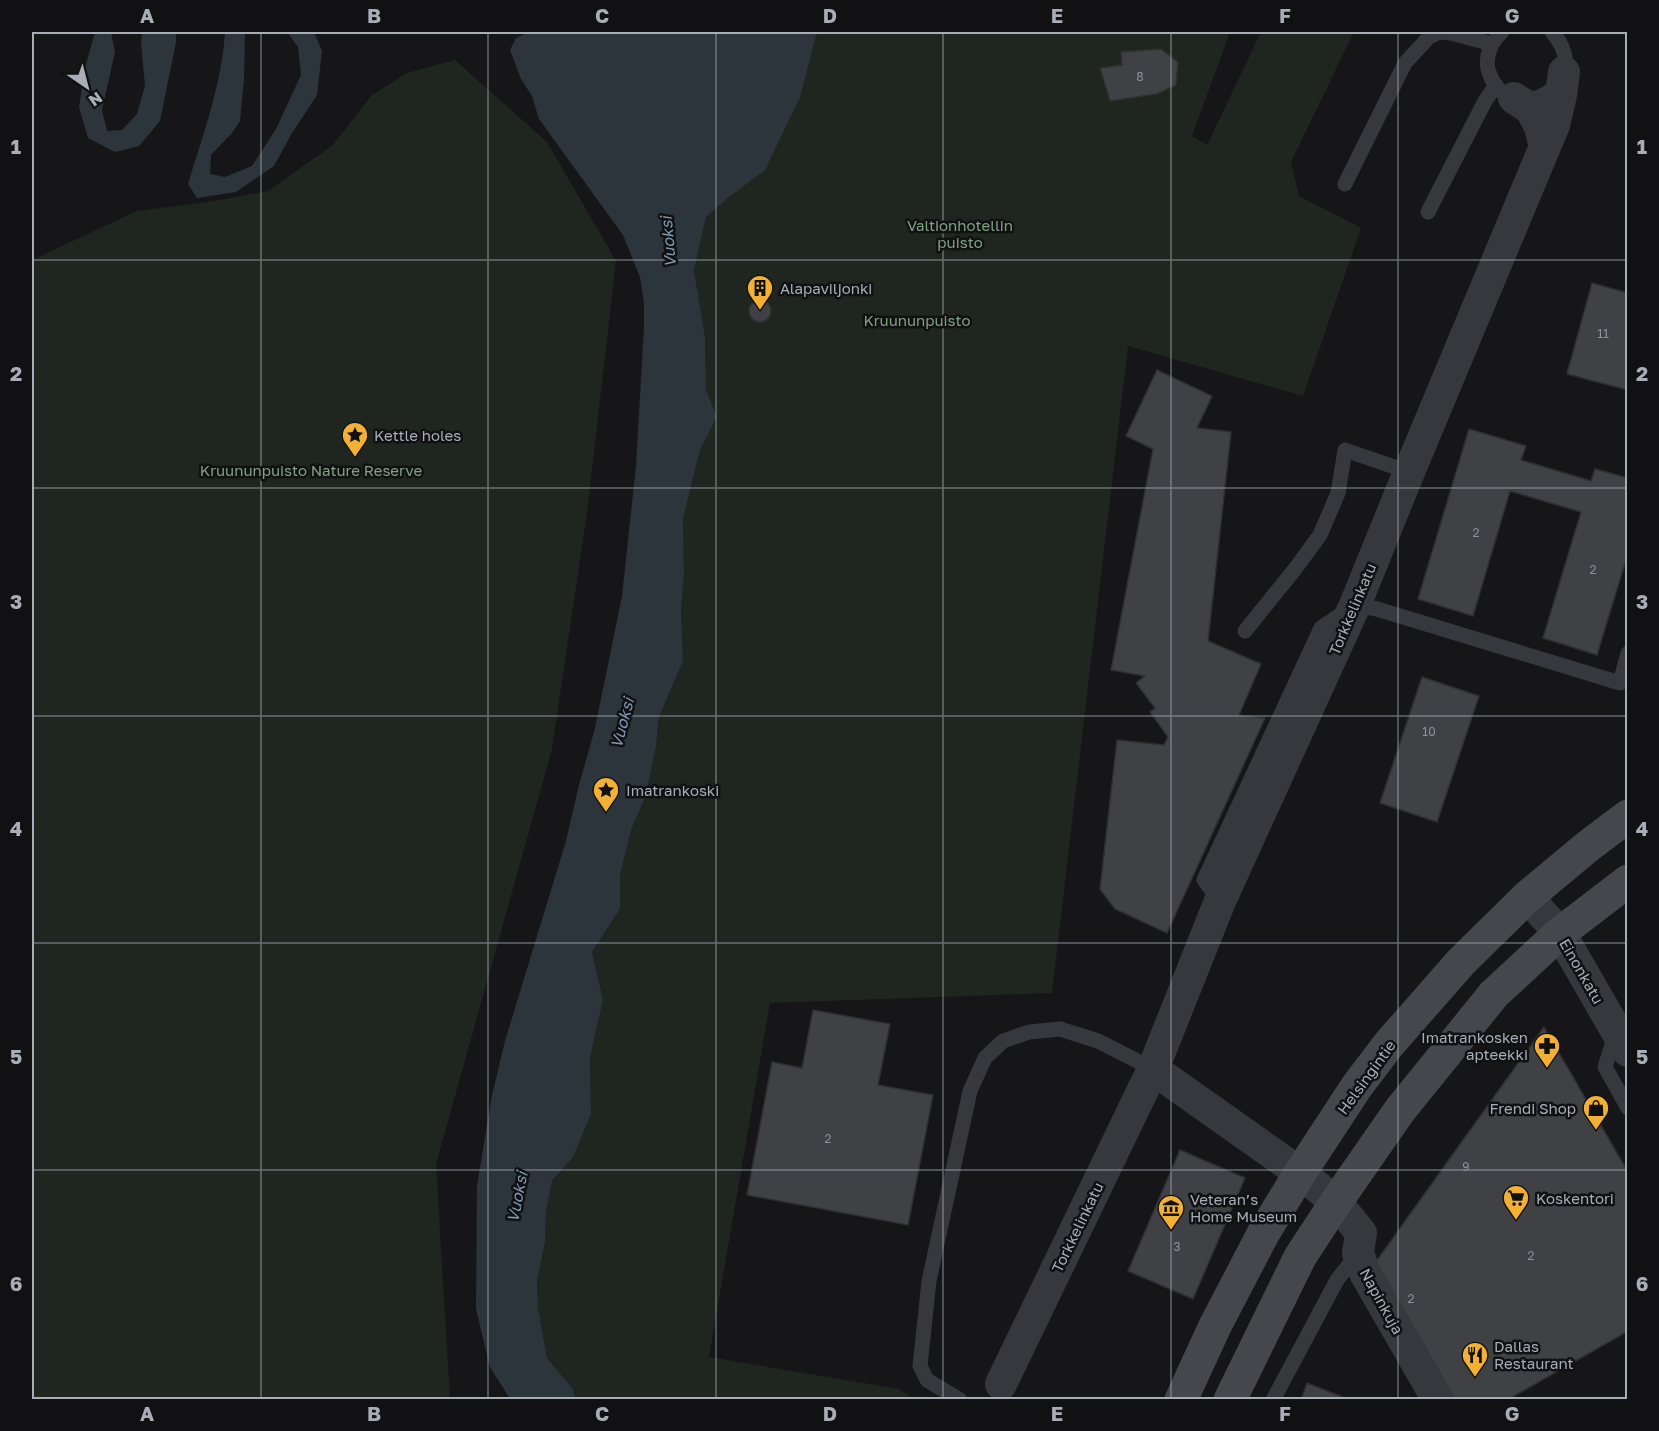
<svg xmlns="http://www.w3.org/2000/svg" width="1659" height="1431" viewBox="0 0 1659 1431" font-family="'Golos Text',sans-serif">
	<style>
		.green { fill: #1e261f }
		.water { fill: #2c353c }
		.building { fill: #404145; stroke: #303034; stroke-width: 1.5 }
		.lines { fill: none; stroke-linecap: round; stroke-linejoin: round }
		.lane { stroke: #37383d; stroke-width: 15 }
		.street { stroke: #37383d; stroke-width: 32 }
		.secondary { stroke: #45474d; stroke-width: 33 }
		.grid { fill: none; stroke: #a8adb8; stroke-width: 1.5; stroke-opacity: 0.55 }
		.labels { text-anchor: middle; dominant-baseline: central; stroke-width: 5; stroke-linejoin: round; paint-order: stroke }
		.number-label { font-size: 12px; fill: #8e929b }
		.park-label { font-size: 15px; fill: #7fa381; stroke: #111113 }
		.poi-label { font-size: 15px; fill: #a8adb8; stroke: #111113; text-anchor: start }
		.street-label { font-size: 15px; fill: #a8adb8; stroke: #111113 }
		.water-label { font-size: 16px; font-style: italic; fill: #7f9bb3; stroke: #111113 }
		.neatline { fill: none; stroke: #a8adb8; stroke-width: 2 }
		.grid-label { font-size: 20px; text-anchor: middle; font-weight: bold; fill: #a8adb8 }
	</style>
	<rect width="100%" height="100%" fill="#161618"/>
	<!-- green -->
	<path class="green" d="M807 32H1230L1192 136 1207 145 1261 32H1354L1291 162 1299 196 1361 228 1303 396 1128 346 1052 993 770 1003 709 1357 899 1389 914 1399H576L573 1389 547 1358 538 1307 537 1281 545 1243 546 1213 552 1181 573 1157 591 1114 590 1058 603 1000 592 952 620 909V875L631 830 646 795 656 746 659 717 683 661 681 610 684 574 683 519 700 450 717 417 706 389 705 337 694 270 706 217 728 198Z
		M455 60 547 142 616 261 587 513 552 749 436 1164 450 1399H32V260L137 211 214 201 268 191 333 145 371 96 407 73Z"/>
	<!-- water -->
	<path class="water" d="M95 32H111L115 52 102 110 107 131 122 130 137 114 145 86 141 43 142 32H176V42L160 121 139 146 115 152 88 138 79 107 85 68Z
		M225 32H245L244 79 240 121 232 133 211 155 210 174 225 177 252 166 276 129 301 75 298 47 287 32H314L322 51 317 95 292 133 274 166 236 192 197 198 188 184C203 135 222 83 225 32Z
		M529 32H817L800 97 765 170 728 198 706 217 694 270 705 337 706 389 717 417 700 450 683 519 684 574 681 610 683 661 659 717 656 746 646 795 631 830 620 875V909L592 952 603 1000 590 1058 591 1114 573 1157 552 1181 546 1213 545 1243 537 1281 538 1307 547 1358 573 1389 576 1400 510 1399 490 1367 476 1309 477 1186 492 1095 505 1041 566 841 579 785 595 728 622 596 636 466 644 327V303L640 277 623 235 539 119 532 96 521 79 510 50 516 38Z"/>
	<!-- building -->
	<path class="building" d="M1161 49 1178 62 1176 85 1157 94 1110 101 1100 68 1122 65 1121 52Z
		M1592 283 1628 293V390L1567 374Z
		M749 311a11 11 0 1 1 22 0a11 11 0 1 1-22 0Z
		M1157 370 1212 396 1197 428 1231 432 1208 641 1261 664 1239 715 1265 718 1167 933 1115 909 1100 889 1117 740 1164 745 1168 737 1150 712 1155 708 1136 683 1145 676 1111 670 1153 449 1126 436Z
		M1469 429 1526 446 1521 460 1591 481 1595 469 1628 478V553L1597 655 1543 638 1581 512 1510 491 1473 616 1418 599Z
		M1422 677 1479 696 1437 822 1380 803Z
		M813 1010 890 1024 878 1085 933 1095 908 1225 747 1195 772 1062 802 1068Z
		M1544 1027 1628 1172V1331L1507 1400H1445L1370 1270Z
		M1180 1150 1245 1178 1193 1299 1128 1271Z
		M1307 1383 1350 1400H1301Z"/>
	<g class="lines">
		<!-- lane -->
		<path class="lane" d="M1502 32C1492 41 1485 55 1488 69 1505 132 1600 86 1552 32
			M1345 184 1405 63 1429 37 1439 32 1451 33 1492 44
			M1428 212 1485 101 1496 85
			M1245 631 1295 569 1320 535 1338 493 1345 450 1409 472
			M1220 901 1204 880 1321 628 1355 605 1377 609 1620 683 1628 653
			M1616 1032 1605 1067 1628 1108
			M960 1400 927 1380 920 1366 929 1281 970 1091 985 1058 1003 1041 1029 1032 1060 1029 1098 1041 1153 1069
			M1273 1400 1337 1280 1358 1253"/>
		<!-- street -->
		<path class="street" d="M1514 98 1531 109 1540 127 1545 147
			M1527 897 1560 933 1628 1051
			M1153 1069 1300 1173 1336 1202 1361 1233 1358 1253 1365 1273 1438 1400
			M1001 1384 1153 1069 1220 901 1355 605 1409 472 1554 125 1561 95 1564 72"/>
		<!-- secondary -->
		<path class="secondary" d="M1181 1400 1215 1326 1263 1234 1300 1173 1357 1086 1389 1044 1461 962 1527 897 1587 847 1628 816
			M1230 1400 1300 1257 1336 1202 1400 1110 1494 994 1560 933 1628 881"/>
	</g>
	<!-- grid -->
	<path class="grid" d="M261 32V1400M488 32V1400M716 32V1400M943 32V1400M1171 32V1400M1398 32V1400M32 260H1628M32 488H1628M32 716H1628M32 943H1628M32 1170H1628"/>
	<!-- icons -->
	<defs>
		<g id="building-pin" transform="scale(1.35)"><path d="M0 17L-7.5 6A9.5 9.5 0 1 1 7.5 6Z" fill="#f2b134" stroke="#111113"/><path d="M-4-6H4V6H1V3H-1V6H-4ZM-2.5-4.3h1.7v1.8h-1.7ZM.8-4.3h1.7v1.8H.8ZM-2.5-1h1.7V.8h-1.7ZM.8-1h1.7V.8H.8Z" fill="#111"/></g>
		<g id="sight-pin" transform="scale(1.35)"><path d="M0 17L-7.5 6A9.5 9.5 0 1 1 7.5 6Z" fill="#f2b134" stroke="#111113"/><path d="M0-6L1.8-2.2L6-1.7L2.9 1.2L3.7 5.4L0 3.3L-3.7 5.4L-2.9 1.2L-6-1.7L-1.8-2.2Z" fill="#111"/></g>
		<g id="pharmacy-pin" transform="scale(1.35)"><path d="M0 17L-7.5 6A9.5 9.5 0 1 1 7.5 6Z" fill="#f2b134" stroke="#111113"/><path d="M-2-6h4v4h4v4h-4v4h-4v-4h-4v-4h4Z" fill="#111"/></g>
		<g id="shop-pin" transform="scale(1.35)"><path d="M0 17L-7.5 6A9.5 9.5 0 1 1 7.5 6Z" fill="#f2b134" stroke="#111113"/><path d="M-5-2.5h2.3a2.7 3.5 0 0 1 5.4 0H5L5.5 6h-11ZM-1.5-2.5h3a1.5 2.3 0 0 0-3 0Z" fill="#111"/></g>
		<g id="supermarket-pin" transform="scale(1.35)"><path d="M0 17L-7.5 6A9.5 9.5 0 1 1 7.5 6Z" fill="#f2b134" stroke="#111113"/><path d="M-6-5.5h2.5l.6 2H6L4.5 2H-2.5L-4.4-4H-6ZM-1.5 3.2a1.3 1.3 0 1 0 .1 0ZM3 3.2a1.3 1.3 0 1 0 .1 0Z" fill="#111"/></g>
		<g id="museum-pin" transform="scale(1.35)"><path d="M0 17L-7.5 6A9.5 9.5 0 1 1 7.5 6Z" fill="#f2b134" stroke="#111113"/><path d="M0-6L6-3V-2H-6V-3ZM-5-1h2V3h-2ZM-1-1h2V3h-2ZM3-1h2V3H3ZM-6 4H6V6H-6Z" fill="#111"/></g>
		<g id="restaurant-pin" transform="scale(1.35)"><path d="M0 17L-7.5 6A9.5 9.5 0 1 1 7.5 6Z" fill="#f2b134" stroke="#111113"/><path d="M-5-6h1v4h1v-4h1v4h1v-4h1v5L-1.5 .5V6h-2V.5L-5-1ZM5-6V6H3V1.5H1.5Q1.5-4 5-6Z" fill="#111"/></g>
	</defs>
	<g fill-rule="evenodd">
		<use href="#building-pin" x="760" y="288"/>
		<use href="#sight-pin" x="355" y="435"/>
		<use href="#sight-pin" x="606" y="790"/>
		<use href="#pharmacy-pin" x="1547" y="1046"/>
		<use href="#shop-pin" x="1596" y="1108"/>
		<use href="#supermarket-pin" x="1516" y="1198"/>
		<use href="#museum-pin" x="1171" y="1208"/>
		<use href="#restaurant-pin" x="1475" y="1355"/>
	</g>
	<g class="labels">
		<!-- number labels -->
		<g class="number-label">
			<text x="1140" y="76">8</text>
			<text x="1603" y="333">11</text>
			<text x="1476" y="532">2</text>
			<text x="1593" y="569">2</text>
			<text x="1429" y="731">10</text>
			<text x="828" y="1138">2</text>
			<text x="1466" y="1166">9</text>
			<text x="1177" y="1246">3</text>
			<text x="1531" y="1255">2</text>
			<text x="1411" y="1298">2</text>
		</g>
		<!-- park labels -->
		<g class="park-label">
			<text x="960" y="225">Valtionhotellin<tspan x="960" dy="17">puisto</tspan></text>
			<text x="917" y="320">Kruununpuisto</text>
			<text x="311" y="470">Kruununpuisto Nature Reserve</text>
		</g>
		<!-- poi labels -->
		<g class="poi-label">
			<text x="780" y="288">Alapaviljonki</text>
			<text x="374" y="435">Kettle holes</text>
			<text x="626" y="790">Imatrankoski</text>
			<text x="1528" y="1037" text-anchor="end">Imatrankosken<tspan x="1528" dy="17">apteekki</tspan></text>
			<text x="1576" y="1108" text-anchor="end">Frendi Shop</text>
			<text x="1536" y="1198">Koskentori</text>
			<text x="1190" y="1199">Veteran’s<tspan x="1190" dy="17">Home Museum</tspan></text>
			<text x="1494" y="1346">Dallas<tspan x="1494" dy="17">Restaurant</tspan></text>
		</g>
		<!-- street labels -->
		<g class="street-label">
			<text transform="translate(1352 609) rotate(-67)">Torkkelinkatu</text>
			<text transform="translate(1582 971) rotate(60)">Einonkatu</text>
			<text transform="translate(1366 1077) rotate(-54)">Helsingintie</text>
			<text transform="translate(1077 1227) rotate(-64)">Torkkelinkatu</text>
			<text transform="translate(1382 1301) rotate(61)">Napinkuja</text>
		</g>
		<!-- water labels -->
		<g class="water-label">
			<text transform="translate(668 242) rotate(-95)">Vuoksi</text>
			<text transform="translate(622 723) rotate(-75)">Vuoksi</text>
			<text transform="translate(517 1197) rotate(-79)">Vuoksi</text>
		</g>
	</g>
	<!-- border -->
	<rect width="1659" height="1431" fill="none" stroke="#111113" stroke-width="66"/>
	<!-- north arrow -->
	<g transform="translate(87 87) rotate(145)" stroke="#111113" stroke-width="4.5" paint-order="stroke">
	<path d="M0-4.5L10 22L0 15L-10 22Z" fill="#a8adb8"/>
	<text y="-9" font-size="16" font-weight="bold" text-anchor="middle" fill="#a8adb8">N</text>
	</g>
	<rect x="33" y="33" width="1593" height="1365" class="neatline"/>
	<g class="grid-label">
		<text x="147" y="23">A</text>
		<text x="374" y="23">B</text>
		<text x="602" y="23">C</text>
		<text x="830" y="23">D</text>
		<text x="1057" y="23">E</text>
		<text x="1285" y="23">F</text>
		<text x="1512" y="23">G</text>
		<text x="16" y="154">1</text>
		<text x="1642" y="154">1</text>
		<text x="16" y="381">2</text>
		<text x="1642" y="381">2</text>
		<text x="16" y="609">3</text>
		<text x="1642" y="609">3</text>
		<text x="16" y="836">4</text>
		<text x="1642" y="836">4</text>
		<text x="16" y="1064">5</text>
		<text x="1642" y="1064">5</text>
		<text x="16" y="1291">6</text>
		<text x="1642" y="1291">6</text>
		<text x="147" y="1421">A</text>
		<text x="374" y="1421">B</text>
		<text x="602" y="1421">C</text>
		<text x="830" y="1421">D</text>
		<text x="1057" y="1421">E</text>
		<text x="1285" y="1421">F</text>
		<text x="1512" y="1421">G</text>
	</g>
</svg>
